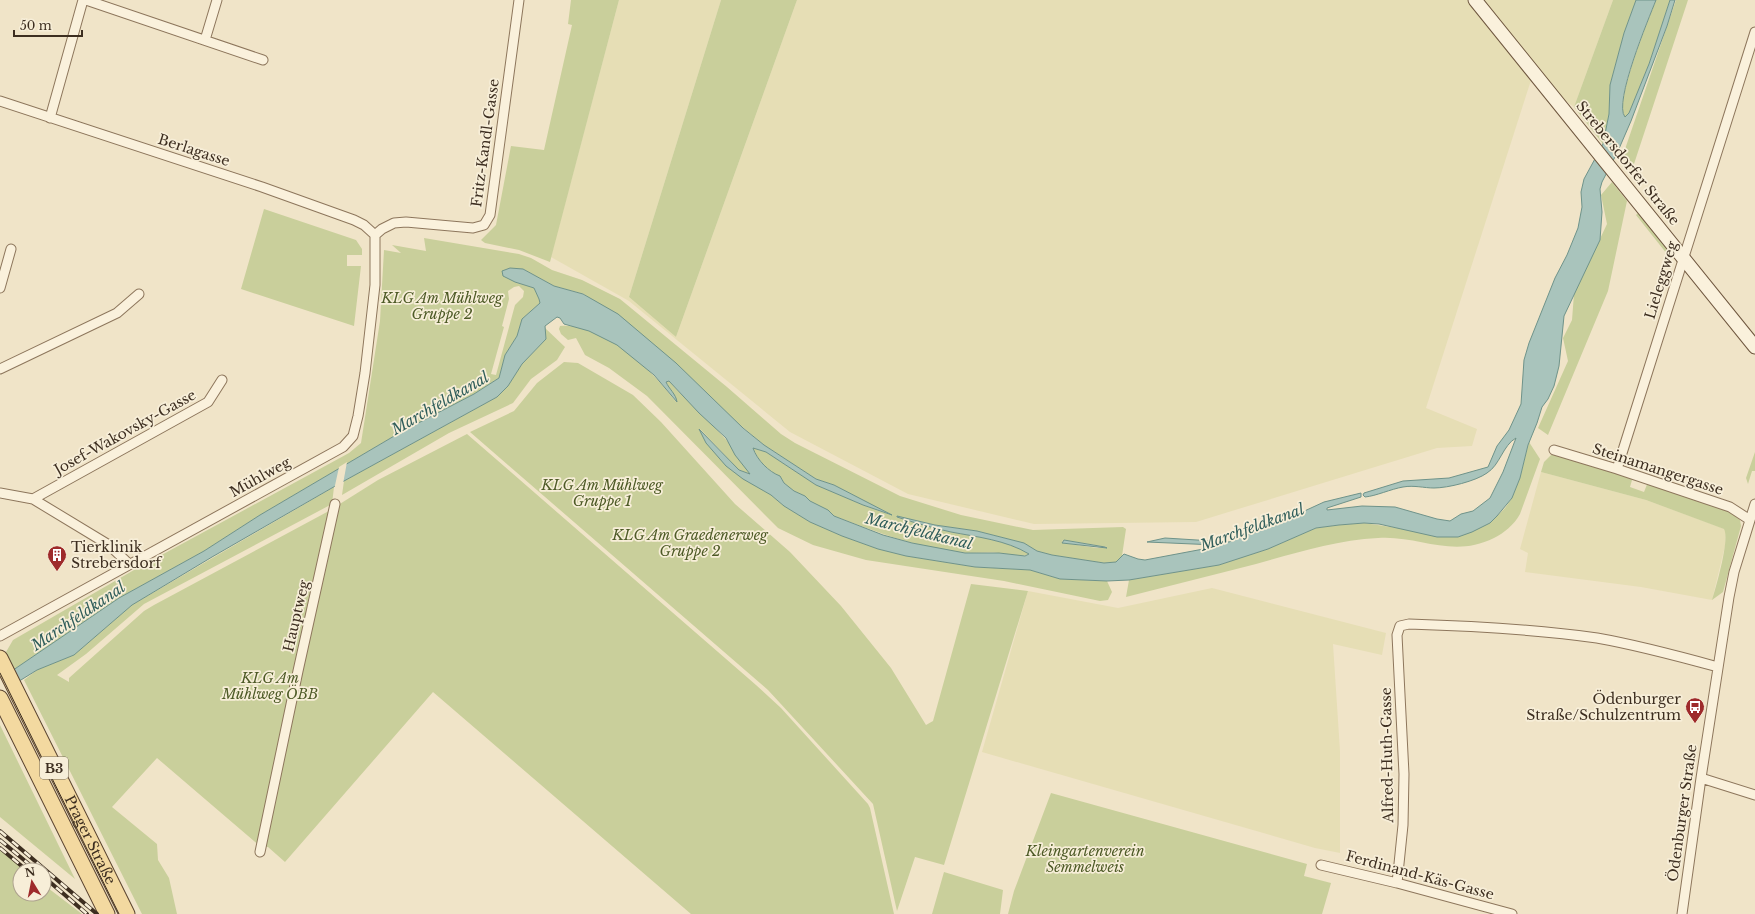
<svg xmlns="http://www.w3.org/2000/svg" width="1755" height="914" viewBox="0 0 1755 914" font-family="'Libre Baskerville',serif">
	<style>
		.farmland { fill: #e6deb5 }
		.green { fill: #c9cf9b; fill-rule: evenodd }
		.water { fill: #a9c4bc; stroke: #6f938a }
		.pier { fill: #f0e4c8 }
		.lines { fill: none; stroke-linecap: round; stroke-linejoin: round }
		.street-casing { stroke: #8d765c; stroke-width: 11 }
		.secondary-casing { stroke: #6f573f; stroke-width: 15 }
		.primary-casing { stroke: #5b4430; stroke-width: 17 }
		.street { stroke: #faf1dc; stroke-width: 9 }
		.secondary { stroke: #faf1dc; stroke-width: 13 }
		.primary { stroke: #f3d9a0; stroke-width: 15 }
		.tram { stroke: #3d2e20; stroke-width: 1 }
		.rail-casing { stroke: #3d2e20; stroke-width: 4 }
		.rail { stroke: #f7eed8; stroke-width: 2.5; stroke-dasharray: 8; stroke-linecap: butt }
		.labels { text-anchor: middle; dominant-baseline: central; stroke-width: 3.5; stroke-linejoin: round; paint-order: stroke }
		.shield { fill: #f7eed8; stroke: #756857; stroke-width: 1 }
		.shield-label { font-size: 13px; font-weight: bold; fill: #3d2e20 }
		.street-label { font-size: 14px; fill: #3d2e20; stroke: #f7eed8 }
		.park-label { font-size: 14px; font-style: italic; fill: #4d5a26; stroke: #f7eed8 }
		.poi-label { font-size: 14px; fill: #3d2e20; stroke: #f7eed8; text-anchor: start }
		.water-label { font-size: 15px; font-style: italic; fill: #2f5d5a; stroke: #f7eed8 }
	</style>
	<rect width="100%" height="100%" fill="#f0e4c8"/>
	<!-- farmland -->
	<path class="farmland" d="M619 0H721L629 297 676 337 797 0H1613L1574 107 1532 77 1426 408 1477 429 1472 446 1437 448 1196 522 1034 524 908 494 790 432 629 301 551 257Z
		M1541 472 1646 500 1725 529 1726 532 1725 546 1712 600 1641 587 1525 572 1528 553 1520 549Z
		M1212 588 1386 633 1382 655 1333 644 1340 751V853L1315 848 982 752 1028 591 1118 608Z"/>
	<!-- green -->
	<path class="green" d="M571 0H619L550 262 519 250 485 243 481 240 496 225 511 146 544 150 572 25 568 24Z
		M721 0H797L676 337 629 297Z
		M1613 0H1636L1624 33 1610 85 1609 114 1603 144 1574 107Z
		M1656 0H1670L1649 64 1629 113 1625 117C1614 103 1649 19 1656 0Z
		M1676 0H1688L1632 170 1623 155Z
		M1612 182 1627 201 1608 291 1548 435 1538 428 1568 361 1563 338 1572 320 1574 294 1607 224 1601 195Z
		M264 209 356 240 362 249V255H347V266H361L354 326 241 289Z
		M1640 211 1672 251 1667 254 1636 215Z
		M424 238 519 254 531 258 552 270 582 280 620 299 727 387 781 434 795 443 900 496 961 515 1033 530 1123 527 1126 529 1122 556 1119 560 1116 562 1104 563 1052 555 1037 551 1024 543 977 531 935 525 897 516V517C915 523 933 528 951 532 977 537 1006 540 1029 554 1021 558 1009 554 999 553 988 552 977 553 966 553 920 549 877 532 834 516L828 510 809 501 805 496 794 491 784 483 782 479C770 472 758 461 753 448L766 452 816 485 863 505 891 515 834 485 816 479 764 445 584 294 554 286 523 269 515 282 534 288 539 299 540 303 522 319 517 336 505 355 499 378 474 394 401 432 260 515 204 551 119 598 0 679V657L6 652 13 640 134 570 349 453 361 443 380 321 384 250 401 253 392 245 426 251ZM519 286 524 291 523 297 515 305 496 375 491 374 504 327 502 326 509 299 508 291 514 287ZM1064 540 1107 547 1097 548 1064 543 1062 541Z
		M560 326C605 323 651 369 676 402L666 382 669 381C694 410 734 440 750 474L739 470 700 429 706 443 758 487 771 495 784 506 810 522 842 536 878 549 906 556 975 567 1030 570 1060 579 1107 581 1112 592 1108 600 1100 601 1004 581 866 560 813 545 778 528 647 396 609 368 585 355 576 338 568 340 561 334 559 329Z
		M544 327 565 347 557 360 531 379 513 403 449 433 342 495 344 481 497 397 508 386 522 364 546 339Z
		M564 362 578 363 633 395 661 422 735 504 790 552 841 606 891 668 926 725 933 721 971 584 1028 591 944 865 915 857 897 911 873 804 768 690 470 432 514 411 537 383Z
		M467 434 756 685 781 708 868 804 870 808 894 914H691L433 692 285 862 268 847H261L157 758 112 807 157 844 158 860 169 878 177 914H142L24 680 37 670 74 655 132 605 334 487 332 504 144 604 86 654 57 675 69 682V678L144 611 154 605 327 512 378 480Z
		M1529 442 1540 459 1520 514C1514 525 1504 533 1494 538 1452 559 1419 535 1378 538 1336 540 1296 553 1256 564 1213 575 1169 586 1126 597L1129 580 1219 565 1268 549 1316 528 1339 525 1364 523 1411 530 1437 537H1458L1490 523 1505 508 1512 498 1520 478Z
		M1755 452V471H1752L1748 484 1746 478Z
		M1553 453 1630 477 1632 480 1630 487 1644 492 1648 482 1724 507 1740 520 1741 526 1723 592 1712 600C1716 587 1730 539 1724 529L1646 500 1541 472 1544 462Z
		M0 725 75 879 0 817Z
		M1051 793 1307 864 1304 876 1331 883 1322 914H1008L1014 891Z
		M0 850 25 870H20V894H44V885L82 914H0Z
		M944 872 1003 890 1000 914H932Z"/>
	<!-- water -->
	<path class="water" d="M1636 0H1656C1649 18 1613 103 1625 117L1629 113 1649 64 1670 0H1675L1667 26 1631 121 1618 151 1602 182 1600 189 1602 212 1600 240 1564 316 1559 366 1554 386 1548 399 1542 407 1537 423 1528 445 1520 478 1512 498 1497 516 1490 523 1472 532 1458 537H1437L1379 524 1364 523 1339 525 1316 528 1268 549 1219 565 1129 580 1107 581 1060 579 1030 570 975 567 906 556 878 549 842 536 810 522 784 506 771 495 743 479 726 466 706 443 699 429 739 470 750 474 735 455 726 438 699 413 669 381 666 382C669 389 676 394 677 402L654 375 617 345 589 331 564 324 560 318 557 317 545 326 546 339 522 364 508 386 497 397 344 481 212 557 132 605 74 655 37 670 0 693V679L119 598 204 551 260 515 401 432 474 394 499 378 505 355 517 336 522 319 540 303 539 299 534 288 515 282 503 276 502 271 510 268 523 269 554 286 583 294 618 314 676 363 743 428 764 445 816 479 834 485 892 515 863 505 816 485 766 452 753 448C757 460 769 472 780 476L784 483 794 491 805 496 810 501 828 510 834 516 883 535 912 543 965 553H999L1025 556 1029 554C1006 540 977 537 951 532 933 528 915 523 897 517V516L935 525 977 531 1024 543 1037 551 1052 555 1104 563 1116 562 1124 554 1138 559 1145 560 1214 547 1216 545 1147 542 1165 538 1229 542 1274 525 1324 502 1361 493V497L1327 508V510L1362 506 1395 507 1437 519 1450 521 1461 514 1473 511 1490 498 1503 472 1516 438C1503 445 1500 465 1487 473 1476 481 1448 488 1434 488 1424 488 1414 485 1403 487 1391 489 1376 496 1365 497L1363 495 1364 493 1403 481 1449 478 1488 467 1497 446 1509 430 1521 404 1524 360 1529 343 1555 278 1567 255 1578 228 1582 207 1581 192 1584 179 1603 144 1609 114 1610 85 1624 33Z
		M1064 540 1105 547 1107 548 1062 543Z"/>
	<!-- pier -->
	<path class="pier" d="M347 462 343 484 334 490 339 467Z
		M13 667 21 682 0 695V677Z"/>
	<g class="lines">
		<!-- street casing -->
		<g class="street-casing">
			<path id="street" d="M86 0 263 60
				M205 40 217 0
				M0 101 262 187 354 220 364 225 375 235
				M50 118 83 0
				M375 235 382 229 394 223 406 222 473 228 484 225 490 215 519 0
				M0 288 11 249
				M0 369 117 313 139 294
				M1554 450 1617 469 1730 507 1750 520
				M1617 469 1755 32
				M0 493 33 499 109 545 129 564
				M33 499 208 402 222 380
				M0 636 343 447 353 436 358 416 365 373 375 285V235
				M1701 778 1755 795
				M260 852 298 671 335 504
				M1321 865 1397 883 1512 914
				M1397 883 1403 825 1404 774 1397 635 1400 626 1409 624C1472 626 1534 629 1597 638 1637 645 1678 656 1718 667
				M1682 914 1701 778 1729 597 1734 572 1755 504"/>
		</g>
		<!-- secondary casing -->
		<g class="secondary-casing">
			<path id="secondary" d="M1475 0 1755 347"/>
		</g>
		<!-- primary casing -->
		<g class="primary-casing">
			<g id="primary">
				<path id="s1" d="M0 658 127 914"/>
				<path d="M0 698 107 914"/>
			</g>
		</g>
		<!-- street -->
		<use href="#street" class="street"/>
		<!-- secondary -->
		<use href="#secondary" class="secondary"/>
		<!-- primary -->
		<use href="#primary" class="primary"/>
		<!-- tram -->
		<path class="tram" d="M0 673 119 914"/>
		<!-- rail casing -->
		<g class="rail-casing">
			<path id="rail" d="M0 831 97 914
				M0 840 36 870
				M0 848 24 868
				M44 877 87 914"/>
		</g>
		<!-- rail -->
		<use href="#rail" class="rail"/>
	</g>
	<!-- icons -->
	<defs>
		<g id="building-pin" transform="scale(1)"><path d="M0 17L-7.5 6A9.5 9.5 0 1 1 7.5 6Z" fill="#9e2a2b" stroke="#f7eed8"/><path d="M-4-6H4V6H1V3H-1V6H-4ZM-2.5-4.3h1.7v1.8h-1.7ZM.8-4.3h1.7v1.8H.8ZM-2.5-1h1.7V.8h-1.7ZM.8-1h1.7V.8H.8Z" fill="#fff"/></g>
		<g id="bus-pin" transform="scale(1)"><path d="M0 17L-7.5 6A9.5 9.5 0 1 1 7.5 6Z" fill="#9e2a2b" stroke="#f7eed8"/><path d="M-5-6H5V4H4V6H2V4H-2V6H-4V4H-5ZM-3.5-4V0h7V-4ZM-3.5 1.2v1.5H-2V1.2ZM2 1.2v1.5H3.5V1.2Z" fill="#fff"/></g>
	</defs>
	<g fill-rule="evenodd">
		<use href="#building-pin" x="57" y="555"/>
		<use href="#bus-pin" x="1695" y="707"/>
	</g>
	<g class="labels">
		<!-- shield labels -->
		<rect class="shield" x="40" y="757" width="28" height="22" rx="3"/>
		<g class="shield-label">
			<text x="54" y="768">B3</text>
		</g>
		<!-- street labels -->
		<g class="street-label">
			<text transform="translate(485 143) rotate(-82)">Fritz-Kandl-Gasse</text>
			<text transform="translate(194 150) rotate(18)">Berlagasse</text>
			<text transform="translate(1628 163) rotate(51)">Strebersdorfer Straße</text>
			<text transform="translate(1661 280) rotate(-73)">Lieleggweg</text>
			<text transform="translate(125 432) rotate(-29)">Josef-Wakovsky-Gasse</text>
			<text transform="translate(1658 469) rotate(18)">Steinamangergasse</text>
			<text transform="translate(260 477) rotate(-29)">Mühlweg</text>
			<text transform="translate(296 616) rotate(-77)">Hauptweg</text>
			<text transform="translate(1387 755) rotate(-91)">Alfred-Huth-Gasse</text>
			<text transform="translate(1682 813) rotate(-82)">Ödenburger Straße</text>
			<text stroke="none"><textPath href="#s1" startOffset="203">Prager Straße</textPath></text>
			<text transform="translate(1420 875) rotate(15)">Ferdinand-Käs-Gasse</text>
		</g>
		<!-- park labels -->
		<g class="park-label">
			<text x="442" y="298">KLG Am Mühlweg<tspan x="442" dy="16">Gruppe 2</tspan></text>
			<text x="602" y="485">KLG Am Mühlweg<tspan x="602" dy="16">Gruppe 1</tspan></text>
			<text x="690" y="535">KLG Am Graedenerweg<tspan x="690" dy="16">Gruppe 2</tspan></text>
			<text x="270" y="678">KLG Am<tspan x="270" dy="16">Mühlweg ÖBB</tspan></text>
			<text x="1085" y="851">Kleingartenverein<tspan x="1085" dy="16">Semmelweis</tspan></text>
		</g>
		<!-- poi labels -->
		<g class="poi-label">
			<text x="71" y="547">Tierklinik<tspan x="71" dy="16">Strebersdorf</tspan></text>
			<text x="1681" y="699" text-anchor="end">Ödenburger<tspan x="1681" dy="16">Straße/Schulzentrum</tspan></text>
		</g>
		<!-- water labels -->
		<g class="water-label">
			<text transform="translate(440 403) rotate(-30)">Marchfeldkanal</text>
			<text transform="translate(1252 527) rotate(-20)">Marchfeldkanal</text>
			<text transform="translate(919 531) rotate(14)">Marchfeldkanal</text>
			<text transform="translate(78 616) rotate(-34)">Marchfeldkanal</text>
		</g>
	</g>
	<!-- north arrow -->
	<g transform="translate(32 882) rotate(350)"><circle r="19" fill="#f7eed8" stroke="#ada18e"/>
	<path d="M0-3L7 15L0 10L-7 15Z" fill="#9e2a2b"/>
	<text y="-6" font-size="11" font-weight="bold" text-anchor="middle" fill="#3d2e20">N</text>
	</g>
	<!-- scale -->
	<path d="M14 30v6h68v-6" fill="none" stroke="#3d2e20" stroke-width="2"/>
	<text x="20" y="30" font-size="12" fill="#3d2e20" stroke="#f7eed8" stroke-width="3" paint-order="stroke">50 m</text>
</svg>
